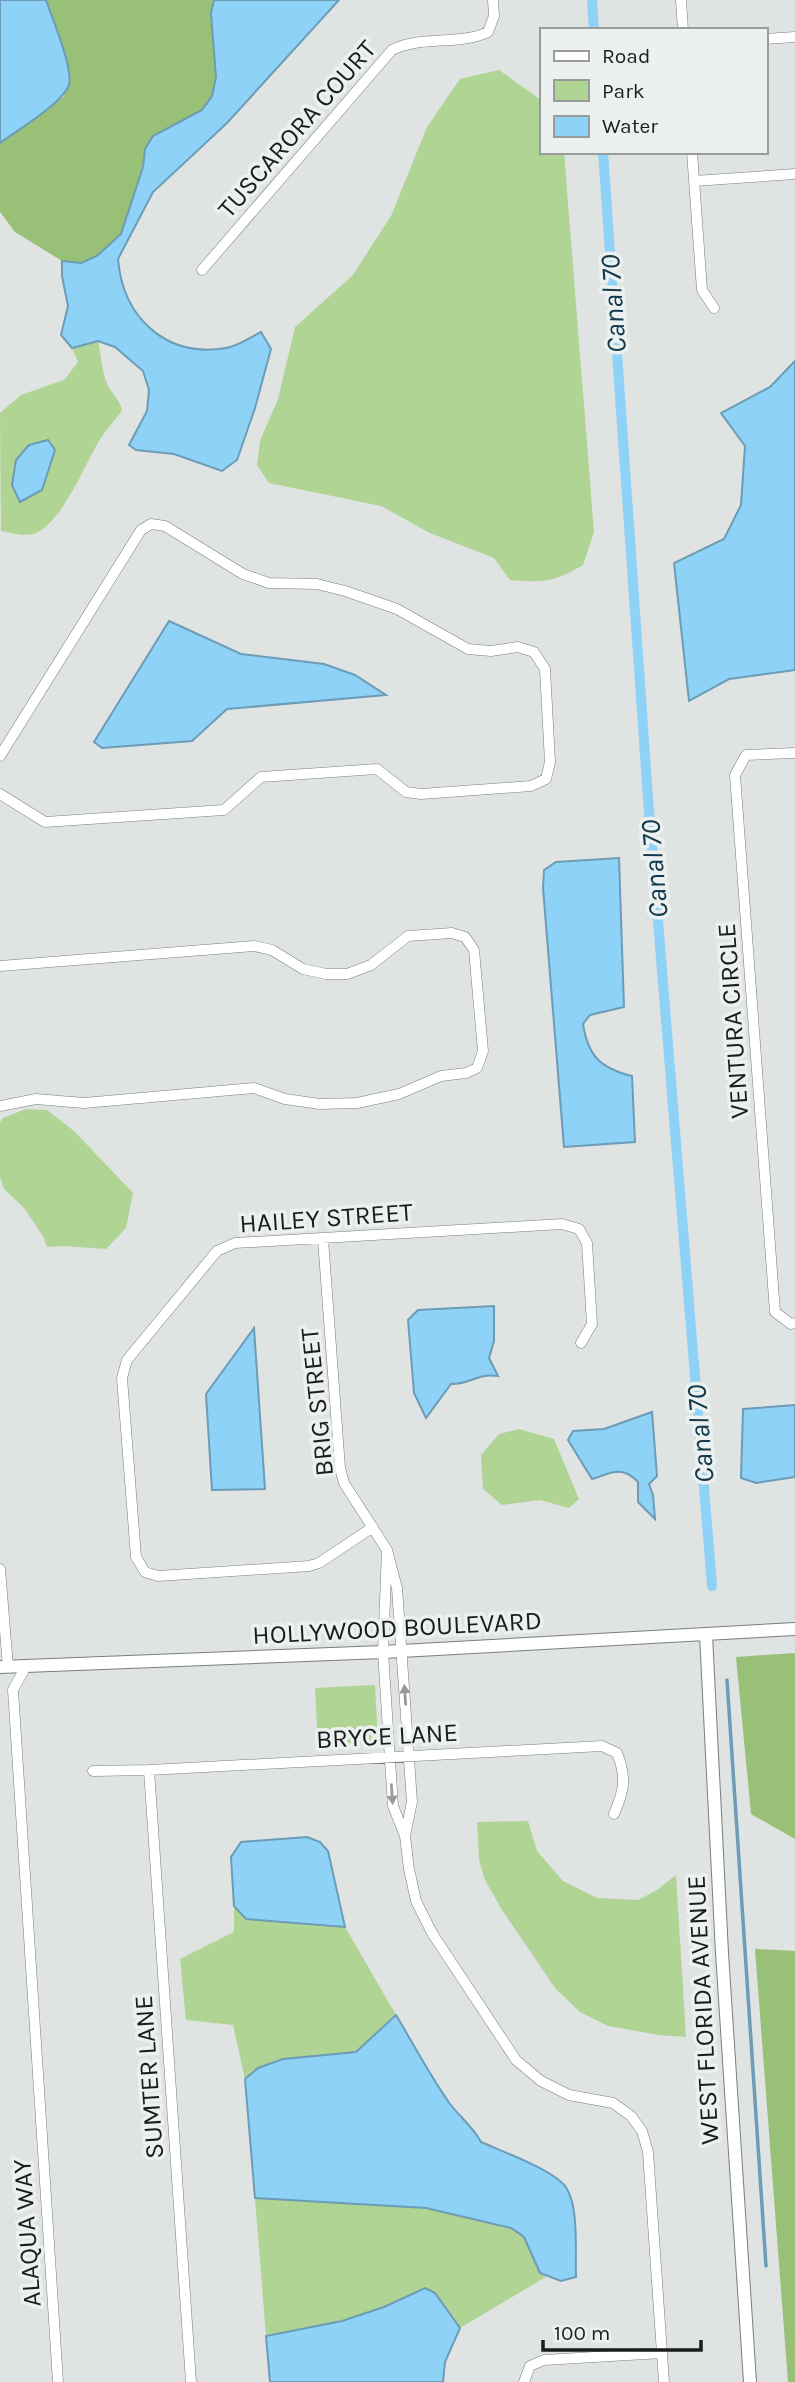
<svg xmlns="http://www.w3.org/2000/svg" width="795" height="2382" viewBox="0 0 795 2382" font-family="Karla,sans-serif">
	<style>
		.green { fill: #b0d493 }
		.forest { fill: #98c077 }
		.water { fill: #8fd2f8; stroke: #6c9cb6; stroke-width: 2 }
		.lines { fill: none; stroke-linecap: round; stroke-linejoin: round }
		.stream { stroke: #6c9cb6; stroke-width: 3.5 }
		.canal { stroke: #8fd2f8; stroke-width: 10 }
		.minor-casing { stroke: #7a7e7d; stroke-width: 11 }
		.tertiary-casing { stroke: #7a7e7d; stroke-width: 14 }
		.minor { stroke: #fff; stroke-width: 10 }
		.tertiary { stroke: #fff; stroke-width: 12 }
		.oneway { fill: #989999 }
		.labels { text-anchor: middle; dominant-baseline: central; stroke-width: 7; stroke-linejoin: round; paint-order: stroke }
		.street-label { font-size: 26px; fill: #1b1d1c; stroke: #ecf1f0 }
		.water-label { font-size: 28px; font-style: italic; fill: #13394d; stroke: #ecf1f0 }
	</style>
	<rect width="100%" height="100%" fill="#dfe3e2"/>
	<!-- green -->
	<path class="green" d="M499 70 541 100V152H564L594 532 583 565C554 582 543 583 510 580L494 558 430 533 381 506 269 483 257 465 260 441 278 399 295 327 352 276 391 216 427 127 460 79Z
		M98 341C101 355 102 373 108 386 114 396 120 400 122 411 114 421 105 431 99 441 84 466 64 518 38 532 28 538 12 533 1 531L0 413 21 395 64 380 78 362 72 348Z
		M26 1109 47 1110 74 1131 133 1193 126 1228 106 1249 65 1246 47 1247 43 1236 24 1208 4 1189 0 1177V1122L3 1118Z
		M519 1429 554 1439 579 1499 569 1508 540 1500 502 1505 483 1489 481 1455 499 1434Z
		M375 1685 378 1742 318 1745 315 1688Z
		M528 1821 537 1851 563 1881 597 1898 638 1900 657 1890 676 1875 686 2037 659 2035 608 2026 580 2012 555 1988 502 1910 485 1880 479 1860 477 1822Z
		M234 1906 247 1919 345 1927 396 2015 356 2052 283 2059 258 2068 245 2079 233 2025 186 2020 180 1959 234 1932Z
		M255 2198 426 2208 511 2228 524 2237 540 2273 546 2277 460 2328 435 2293 342 2321 266 2336Z"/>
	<!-- forest -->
	<path class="forest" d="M46 0H214L211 13 216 77 212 95 202 110 153 136 145 149 139 184 121 234 97 256 81 263 62 261 15 232 0 212V143L64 96 69 69Z
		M795 1653V1839L751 1814 736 1657Z
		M755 1949 795 1951V2382H788Z"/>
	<!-- water -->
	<path class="water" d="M0 0H46C52 18 73 67 69 84 65 102 16 131 0 143Z
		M214 0H339L227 123 153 192 118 259C123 318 166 358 226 348 238 346 251 337 261 332L271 349 255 408 237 460 222 471 174 454 136 450 129 445 147 411 149 390 143 371 115 347 98 341 72 348 61 335 68 306 62 276V261L81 263 97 256 121 234 143 167 145 149 153 136 202 110 212 96 216 77 211 13Z
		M795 361V670L729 679 689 701 674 563 724 539 741 505 745 446 721 413 770 387Z
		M48 440 55 450 42 490 20 502 12 485 16 460 29 445Z
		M169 621 241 654 324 664 355 675 386 695 227 709 192 741 102 748 94 742Z
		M619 858 624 1007 590 1015 583 1024C588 1056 600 1068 632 1076L635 1142 564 1147 543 888 544 870 556 862Z
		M494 1306V1341L489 1358 498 1376C475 1373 473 1384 451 1384L426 1418 414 1393 408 1320 418 1310Z
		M254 1328 265 1489 212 1490 206 1394Z
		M795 1405V1477L756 1483 741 1478 743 1409Z
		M652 1412 657 1476 649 1484 653 1495 655 1519 638 1502V1482C622 1465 611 1473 592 1479L568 1440 573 1431 604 1429Z
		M307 1837 320 1842 328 1851 345 1927 246 1919 234 1906 231 1857 241 1842Z
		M396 2015C414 2045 430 2076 450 2104 460 2117 473 2127 481 2142 501 2151 557 2171 567 2189 579 2209 575 2253 576 2277L561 2281 540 2273 524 2237 511 2228 426 2208 255 2198 245 2079 258 2068 283 2059 356 2052Z
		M425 2288 435 2293 460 2328 445 2362 443 2382H270L266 2336 342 2321 384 2307Z"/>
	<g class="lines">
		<!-- stream -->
		<path class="stream" d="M727 1680 766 2266"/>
		<!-- canal -->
		<path class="canal" d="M592 0 594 30
			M603 152 648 798 712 1586"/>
		<!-- minor casing -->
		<g class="minor-casing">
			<path id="minor" d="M681 0 683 30
				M765 39 795 37
				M692 152 702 290 714 308
				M694 181 795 174
				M202 270 392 50C422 35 458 46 488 32L494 16 493 0
				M795 753 746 755 735 775 775 1312 791 1324 795 1323
				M0 756 141 530 151 524 165 526 243 574 269 583 317 584 345 591 397 609 468 649 491 651 518 647 534 652 545 669 550 762 546 779 531 786 421 794 406 792 377 769 261 777 224 810 45 822 0 794
				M0 966 254 946 272 950 303 969 326 974H347L371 965 408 936 452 933 465 937 474 950 483 1051 477 1068 466 1073 441 1076 399 1094 357 1103 320 1104 285 1099 254 1088 84 1103 36 1099 0 1106
				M323 1239 340 1468 344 1483 387 1550 397 1588 412 1802 405 1836
				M373 1527 319 1563 309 1566 158 1576 145 1572 136 1557 122 1378 127 1360 217 1251 235 1243 562 1224 579 1229 587 1243 592 1324 581 1343
				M387 1550 383 1652 393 1806 405 1836 409 1869 416 1901 432 1933 516 2060 541 2081 569 2095 613 2103 631 2116 642 2131 648 2152 664 2382
				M0 1569 8 1667
				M26 1666 13 1690 58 2382
				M149 1770 191 2382
				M93 1771 149 1770 602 1746 617 1753C627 1778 624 1791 614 1814
				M524 2382 530 2366 544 2360 662 2353"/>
		</g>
		<!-- tertiary casing -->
		<g class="tertiary-casing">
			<path id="tertiary" d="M706 1635 722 1953 750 2382
				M0 1667 383 1652 795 1629"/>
		</g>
		<!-- minor -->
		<use href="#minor" class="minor"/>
		<!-- tertiary -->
		<use href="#tertiary" class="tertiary"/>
	</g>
	<!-- one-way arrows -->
	<defs><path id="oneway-solid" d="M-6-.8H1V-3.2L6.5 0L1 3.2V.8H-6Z" transform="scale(1.75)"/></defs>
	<g class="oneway">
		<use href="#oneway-solid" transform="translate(405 1695) rotate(-94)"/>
		<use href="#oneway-solid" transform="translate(392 1794) rotate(86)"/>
	</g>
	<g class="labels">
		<!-- street labels -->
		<g class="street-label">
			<text transform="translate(297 129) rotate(-49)">TUSCARORA COURT</text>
			<text transform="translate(733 1021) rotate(-94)">VENTURA CIRCLE</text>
			<text transform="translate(326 1218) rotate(-4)">HAILEY STREET</text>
			<text transform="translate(317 1402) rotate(-96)">BRIG STREET</text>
			<text transform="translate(397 1628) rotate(-3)">HOLLYWOOD BOULEVARD</text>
			<text transform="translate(387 1736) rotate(-3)">BRYCE LANE</text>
			<text transform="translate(703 2010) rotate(-93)">WEST FLORIDA AVENUE</text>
			<text transform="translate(149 2077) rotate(-94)">SUMTER LANE</text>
			<text transform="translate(27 2233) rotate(-94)">ALAQUA WAY</text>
		</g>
		<!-- water labels -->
		<g class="water-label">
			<text transform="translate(613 304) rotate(-94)">Canal 70</text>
			<text transform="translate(654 869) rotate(-95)">Canal 70</text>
			<text transform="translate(700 1434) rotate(-95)">Canal 70</text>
		</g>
	</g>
	<!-- legend -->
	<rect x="540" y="28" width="228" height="126" fill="#ecf1f0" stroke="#989c9b" stroke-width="2"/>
	<rect x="554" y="51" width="35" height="10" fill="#ffffff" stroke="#989c9b" stroke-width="2"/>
	<text x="602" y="63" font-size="21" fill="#1b1d1c">Road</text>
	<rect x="554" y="80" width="35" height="21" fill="#b0d493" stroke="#989c9b" stroke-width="2"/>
	<text x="602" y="98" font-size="21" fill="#1b1d1c">Park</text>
	<rect x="554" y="116" width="35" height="21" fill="#8fd2f8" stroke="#989c9b" stroke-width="2"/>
	<text x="602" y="133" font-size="21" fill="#1b1d1c">Water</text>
	<!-- scale -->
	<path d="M543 2340v10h158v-10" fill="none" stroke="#1b1d1c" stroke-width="3.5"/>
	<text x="554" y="2340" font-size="21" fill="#1b1d1c" stroke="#ecf1f0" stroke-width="5" paint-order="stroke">100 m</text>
</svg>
